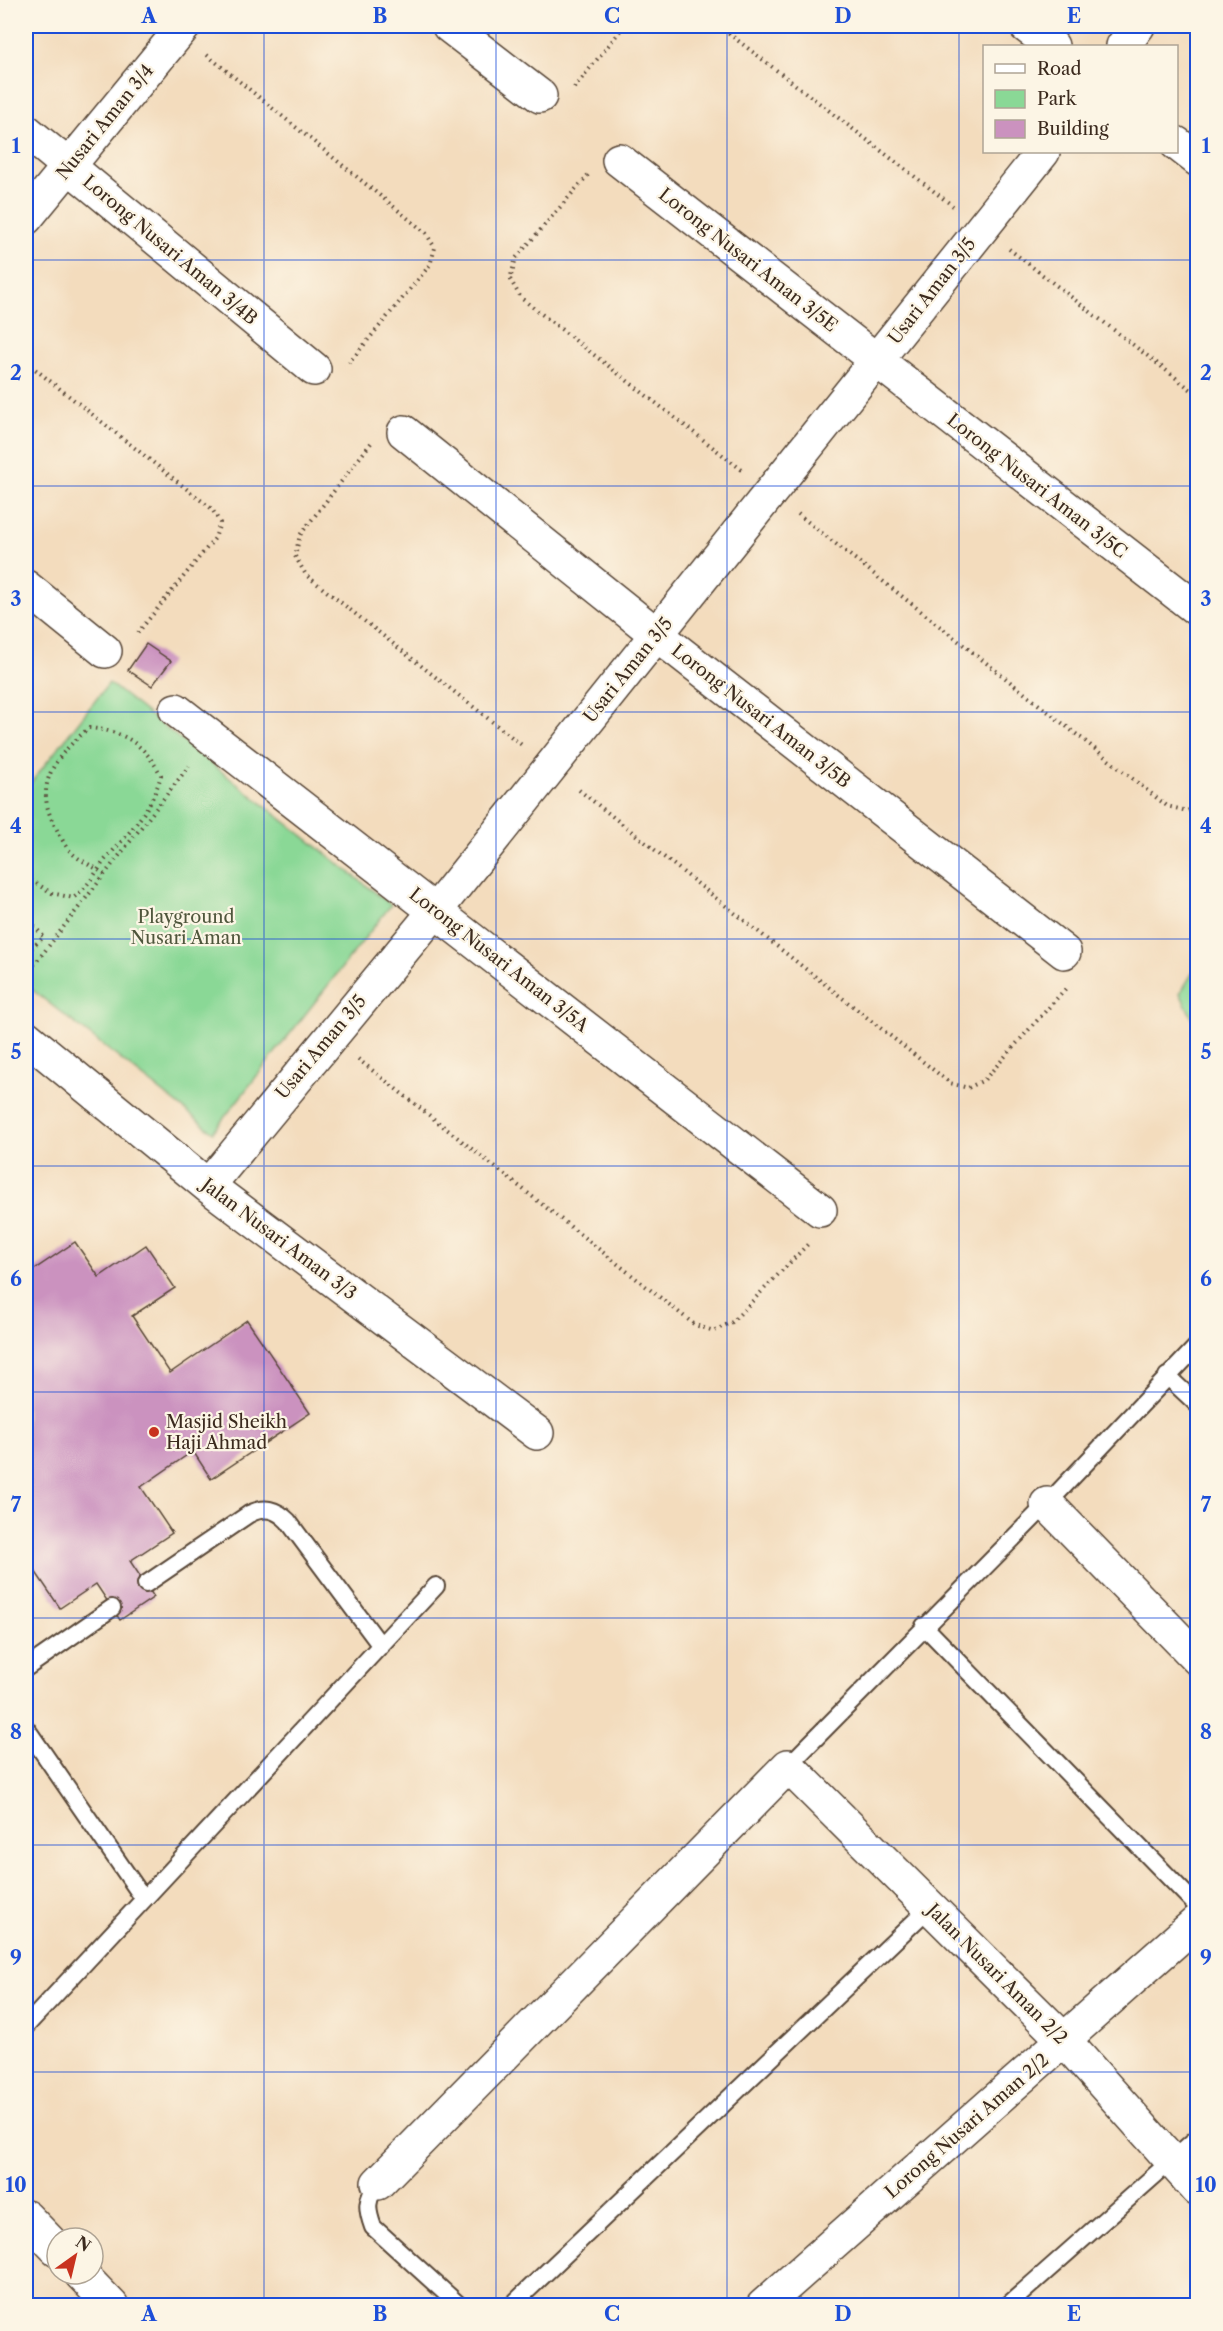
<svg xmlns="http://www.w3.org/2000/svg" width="1223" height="2331" viewBox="0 0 1223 2331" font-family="'Libre Caslon Text',serif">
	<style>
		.green { fill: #8ad896; stroke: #62815a; stroke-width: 1.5 }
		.building { fill: #cb92bf }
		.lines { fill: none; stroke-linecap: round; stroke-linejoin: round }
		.service-casing { stroke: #574536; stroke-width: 20 }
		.minor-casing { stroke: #574536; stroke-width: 36 }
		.tertiary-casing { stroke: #574536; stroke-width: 36 }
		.path { stroke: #574536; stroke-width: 4; stroke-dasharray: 1.5 4.5; stroke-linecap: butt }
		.service { stroke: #fff; stroke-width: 16 }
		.minor { stroke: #fff; stroke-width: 33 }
		.tertiary { stroke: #fff; stroke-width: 33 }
		.grid { fill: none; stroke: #1d4ed8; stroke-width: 1.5; stroke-opacity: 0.55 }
		.poi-dot { fill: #c8321e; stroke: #fcf5e5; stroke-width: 2 }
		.labels { text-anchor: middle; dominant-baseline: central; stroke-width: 4.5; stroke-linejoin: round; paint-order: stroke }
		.street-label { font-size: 18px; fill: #3b2a1e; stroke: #fcf5e5 }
		.park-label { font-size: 18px; fill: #4f563c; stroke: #fcf5e5 }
		.poi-label { font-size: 18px; fill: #3b2a1e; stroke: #fcf5e5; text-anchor: start }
		.neatline { fill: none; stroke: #1d4ed8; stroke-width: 2 }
		.grid-label { font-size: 20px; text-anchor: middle; font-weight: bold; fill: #1d4ed8 }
	</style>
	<rect width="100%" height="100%" fill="#fcf5e5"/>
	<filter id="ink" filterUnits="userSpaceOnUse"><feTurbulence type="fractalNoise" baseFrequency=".0167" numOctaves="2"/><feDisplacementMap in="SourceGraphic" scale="12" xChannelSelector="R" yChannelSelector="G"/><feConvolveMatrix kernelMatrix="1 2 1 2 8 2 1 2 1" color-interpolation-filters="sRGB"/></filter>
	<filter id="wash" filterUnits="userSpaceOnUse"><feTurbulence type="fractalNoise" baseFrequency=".008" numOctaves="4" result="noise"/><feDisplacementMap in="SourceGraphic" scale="24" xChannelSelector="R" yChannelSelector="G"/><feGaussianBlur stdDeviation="1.35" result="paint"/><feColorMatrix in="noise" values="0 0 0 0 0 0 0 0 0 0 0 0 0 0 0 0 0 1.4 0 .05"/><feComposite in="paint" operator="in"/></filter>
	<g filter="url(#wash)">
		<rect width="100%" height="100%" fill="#f3dcbd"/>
		<!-- green -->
		<path class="green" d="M109 683 391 905 213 1132 26 985V789Z
			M1197 966V1028L1180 993Z"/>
		<g id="blocks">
			<!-- building -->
			<path class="building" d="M146 644 171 661 152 686 128 670Z
				M75 1242 99 1277 146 1245 175 1288 132 1316 170 1373 247 1320 310 1413 211 1479 193 1451 141 1487 172 1533 130 1561 154 1597 120 1620 96 1584 60 1608 31 1565 26 1568V1275Z"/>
		</g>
	</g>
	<g filter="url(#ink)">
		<use href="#blocks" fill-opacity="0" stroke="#574536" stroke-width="1.5"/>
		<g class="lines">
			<!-- service casing -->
			<g class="service-casing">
				<path id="service" d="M1167 1376 1198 1405
					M146 1584 249 1514C265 1506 276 1509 288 1521L381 1646
					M924 1626 1198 1907
					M26 1668 112 1608
					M26 1728 144 1899
					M788 1766 1047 1504 1198 1345
					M26 2026 436 1586
					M378 2183C366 2200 366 2208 373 2227L460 2306
					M511 2306 930 1907
					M1007 2306 1198 2137"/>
			</g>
			<!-- minor casing -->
			<g class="minor-casing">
				<path id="minor" d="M449 26 540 96
					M1026 26 1052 46
					M1123 46 1138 26
					M26 131 314 369
					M1176 143 1198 160
					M619 160 1198 610
					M26 218 184 26
					M404 432 656 634 1064 952
					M26 587 105 651
					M176 710 820 1210
					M26 1037 208 1186 537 1433
					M208 1186 436 910 1043 152
					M1047 1504 1198 1659
					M378 2183 788 1766 1064 2040 1198 2190
					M763 2306 1198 1921"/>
			</g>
			<!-- tertiary casing -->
			<g class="tertiary-casing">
				<path id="tertiary" d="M26 2217 57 2249
					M81 2274 112 2306"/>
			</g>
			<!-- path -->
			<path class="path" d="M719 26 953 206
				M207 55 426 233 435 248 430 265 349 363
				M574 88 624 26
				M588 175 516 258 510 279 521 298 742 470
				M1009 249 1198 395
				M26 362 212 509 220 523 215 538 136 635
				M371 443 300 535 295 556 306 575 523 746
				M798 514 1167 806 1187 811 1198 806
				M579 790 950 1083 968 1088 984 1080 1067 987
				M26 877 52 893 73 898C86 889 95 874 104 861 128 834 152 810 161 775 144 744 124 731 89 728 56 756 32 784 55 826 60 835 65 847 73 854 82 862 94 866 104 874
				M26 917 44 937 29 950 26 947
				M26 966 30 970 189 766
				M358 1059 695 1325 714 1331 732 1322 808 1244"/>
			<!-- service -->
			<use href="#service" class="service"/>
			<!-- minor -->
			<use href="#minor" class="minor"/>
			<!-- tertiary -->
			<use href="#tertiary" class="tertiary"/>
		</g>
	</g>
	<!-- grid -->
	<path class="grid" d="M264 26V2306M496 26V2306M727 26V2306M959 26V2306M26 260H1198M26 486H1198M26 712H1198M26 939H1198M26 1166H1198M26 1392H1198M26 1618H1198M26 1845H1198M26 2072H1198"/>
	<!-- markers -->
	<circle class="poi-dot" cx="154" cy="1432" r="6"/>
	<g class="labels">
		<!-- street labels -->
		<g class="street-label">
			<text transform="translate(105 122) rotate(-51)">Nusari Aman 3/4</text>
			<text transform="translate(170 250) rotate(40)">Lorong Nusari Aman 3/4B</text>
			<text transform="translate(748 260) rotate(38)">Lorong Nusari Aman 3/5E</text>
			<text transform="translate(932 291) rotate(-52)">Usari Aman 3/5</text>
			<text transform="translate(1037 486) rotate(38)">Lorong Nusari Aman 3/5C</text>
			<text transform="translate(628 670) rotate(-51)">Usari Aman 3/5</text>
			<text transform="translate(761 716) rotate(38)">Lorong Nusari Aman 3/5B</text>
			<text transform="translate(499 960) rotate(38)">Lorong Nusari Aman 3/5A</text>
			<text transform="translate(321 1047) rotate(-50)">Usari Aman 3/5</text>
			<text transform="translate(279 1239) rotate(37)">Jalan Nusari Aman 3/3</text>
			<text transform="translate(997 1974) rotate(45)">Jalan Nusari Aman 2/2</text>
			<text transform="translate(967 2126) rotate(-41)">Lorong Nusari Aman 2/2</text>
		</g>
		<!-- park labels -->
		<g class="park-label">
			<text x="186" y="917">Playground<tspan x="186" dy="21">Nusari Aman</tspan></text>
		</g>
		<!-- poi labels -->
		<g class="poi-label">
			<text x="166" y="1422">Masjid Sheikh<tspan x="166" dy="21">Haji Ahmad</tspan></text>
		</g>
	</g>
	<!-- margin -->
	<rect width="1223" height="2331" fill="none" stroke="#fcf5e5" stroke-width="66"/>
	<!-- legend -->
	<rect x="983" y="45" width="195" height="108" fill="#fcf5e5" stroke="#afa495" stroke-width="1.5"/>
	<rect x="995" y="64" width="30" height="9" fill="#ffffff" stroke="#afa495" stroke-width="1.5"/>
	<text x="1037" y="75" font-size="18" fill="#3b2a1e">Road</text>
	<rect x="995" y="90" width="30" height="18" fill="#8ad896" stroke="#afa495" stroke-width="1.5"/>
	<text x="1037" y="105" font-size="18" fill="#3b2a1e">Park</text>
	<rect x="995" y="120" width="30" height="18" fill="#cb92bf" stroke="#afa495" stroke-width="1.5"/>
	<text x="1037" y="135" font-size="18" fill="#3b2a1e">Building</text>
	<!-- north arrow -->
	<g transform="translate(75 2256) rotate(34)"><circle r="28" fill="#fcf5e5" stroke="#afa495" stroke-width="1.5"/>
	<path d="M0-4.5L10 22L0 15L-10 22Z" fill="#c8321e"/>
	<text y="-9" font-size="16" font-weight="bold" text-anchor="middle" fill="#3b2a1e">N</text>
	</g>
	<rect x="33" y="33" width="1157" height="2265" class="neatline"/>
	<g class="grid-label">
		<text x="149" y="23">A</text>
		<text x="380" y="23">B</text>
		<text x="612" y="23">C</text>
		<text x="843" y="23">D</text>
		<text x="1074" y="23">E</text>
		<text x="16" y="153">1</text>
		<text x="1206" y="153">1</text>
		<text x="16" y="380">2</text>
		<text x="1206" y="380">2</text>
		<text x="16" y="606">3</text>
		<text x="1206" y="606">3</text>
		<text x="16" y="833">4</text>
		<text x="1206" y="833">4</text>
		<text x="16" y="1059">5</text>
		<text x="1206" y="1059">5</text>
		<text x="16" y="1286">6</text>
		<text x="1206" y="1286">6</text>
		<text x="16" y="1512">7</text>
		<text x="1206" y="1512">7</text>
		<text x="16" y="1739">8</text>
		<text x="1206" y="1739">8</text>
		<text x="16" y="1965">9</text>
		<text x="1206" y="1965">9</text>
		<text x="16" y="2192">10</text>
		<text x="1206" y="2192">10</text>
		<text x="149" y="2321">A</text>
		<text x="380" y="2321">B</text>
		<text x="612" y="2321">C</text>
		<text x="843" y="2321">D</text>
		<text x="1074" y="2321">E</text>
	</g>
</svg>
